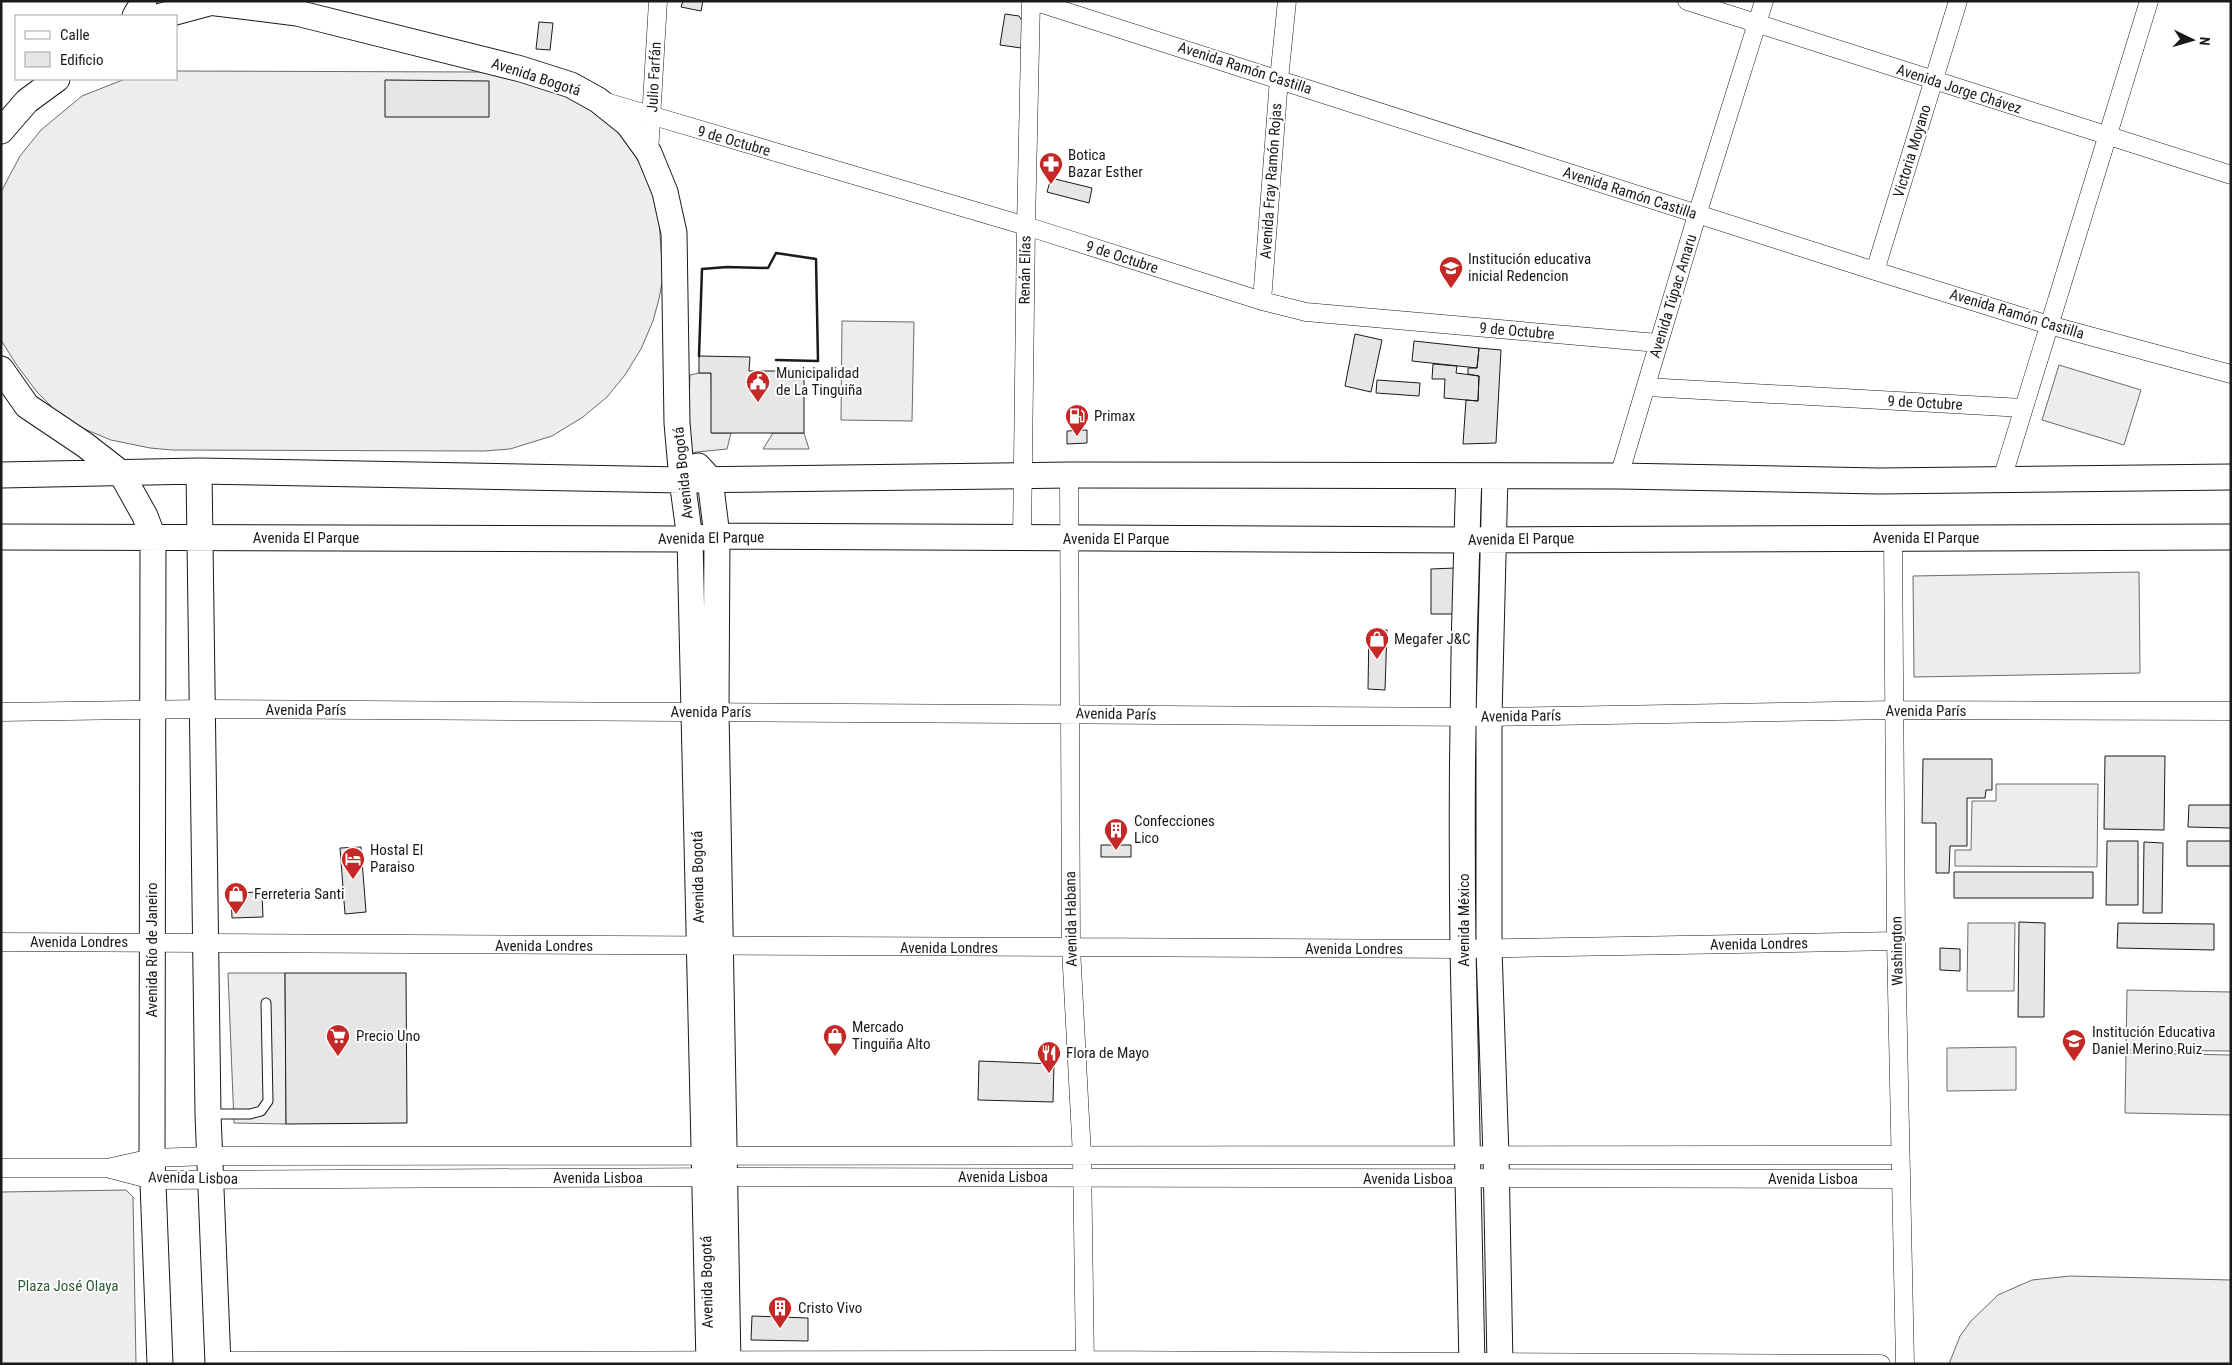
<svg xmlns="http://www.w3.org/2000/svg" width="2232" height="1365" viewBox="0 0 2232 1365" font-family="'Roboto Condensed',sans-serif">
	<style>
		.built { fill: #ededed; stroke: #6a6a6a }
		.building { fill: #e6e6e6; stroke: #1a1a1a }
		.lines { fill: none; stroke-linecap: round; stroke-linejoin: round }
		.lane-casing { stroke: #1a1a1a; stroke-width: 11 }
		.street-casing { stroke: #1a1a1a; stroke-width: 19 }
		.secondary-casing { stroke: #1a1a1a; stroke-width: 27 }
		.lane { stroke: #fff; stroke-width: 9 }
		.street { stroke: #fff; stroke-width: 18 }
		.secondary { stroke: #fff; stroke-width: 25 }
		.wall { stroke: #1a1a1a; stroke-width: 2.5 }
		.labels { text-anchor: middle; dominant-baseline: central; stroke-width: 4; stroke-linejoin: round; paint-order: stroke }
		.street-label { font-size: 15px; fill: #1a1a1a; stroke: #fff }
		.poi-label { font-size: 15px; fill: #1a1a1a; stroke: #fff; text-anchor: start }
		.park-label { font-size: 15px; fill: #2b5a34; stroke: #fff }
	</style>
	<rect width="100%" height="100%" fill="#fff"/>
	<!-- built -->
	<path class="built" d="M176 71 482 72 542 83 597 112 615 128 632 149 654 192 659 220 663 277 659 299 653 321 641 349 625 375 607 397 583 417 552 436 510 449 484 451 172 450 150 448 111 440 77 426 58 413 37 392 16 364 1 340V192L20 156 41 130 82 96 125 79H176Z
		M842 321 914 322 912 421 841 420Z
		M2059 365 2141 390 2124 445 2042 420Z
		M699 373H711L712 433H731L727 449 687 453 690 375Z
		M773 433H804L809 449H763Z
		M2139 572 2140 673 1914 677 1913 576Z
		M1996 784H2098L2097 867 1955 866V850H1971L1972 801H1996Z
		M1968 923H2015L2014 991H1967Z
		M228 973H285L286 1124 234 1123Z
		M2127 990 2231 992V1051L2126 1050Z
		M2016 1047V1090L1947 1091V1048Z
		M2126 1053 2231 1055V1115L2125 1113Z
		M126 1190 133 1197 136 1364H1V1192Z
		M2070 1276 2231 1280V1364H1949L1960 1336 1971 1321 1998 1295 2032 1280Z"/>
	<!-- building -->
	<path class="building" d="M683 1H703L701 11 681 7Z
		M1005 14 1019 16 1024 24 1021 48 1000 45Z
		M539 22 553 23 550 50 536 49Z
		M385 80 489 81V117H385Z
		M1051 178 1092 188 1089 203 1047 192Z
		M1355 334 1382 340 1371 392 1345 386Z
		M1414 341 1479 348 1477 368 1412 361Z
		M1479 348 1501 350 1496 443 1463 444 1466 400 1478 401 1479 376 1468 374V368H1477Z
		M699 356 750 357 749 371H804V433H711V373H699Z
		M1433 364 1457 366 1456 373 1479 376 1478 401 1444 398 1445 379H1432Z
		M1377 380 1420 383 1419 396 1376 393Z
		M1087 430V443L1067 444V431Z
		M1455 568 1459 614H1431V569Z
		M1369 630H1387L1385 690 1368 689Z
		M2105 756H2165L2164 830 2104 829Z
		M1923 759H1992V790H1986L1985 798H1967V846H1950L1949 873H1936V823H1922Z
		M2189 805H2231V828L2188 827Z
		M2107 841H2138V905H2106Z
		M2187 841H2231V866H2187Z
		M2144 842 2163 843 2162 913H2143Z
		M1101 845H1131V857H1101Z
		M361 847 366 912 345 914 340 848Z
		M1954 872H2093V898H1954Z
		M262 892 263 917 232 918 231 893Z
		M2019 922 2045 923 2044 1017H2018Z
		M2118 923 2214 924V950L2117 948Z
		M1940 948 1960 949V971L1940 970Z
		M285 973H406L407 1123 286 1124Z
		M979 1061 1054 1064 1053 1102 978 1100Z
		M752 1316 808 1318V1341L751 1340Z"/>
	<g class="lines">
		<!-- lane casing -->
		<g class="lane-casing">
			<path id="lane" d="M209 1114H250L261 1111 268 1101 266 1003"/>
		</g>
		<!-- street casing -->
		<g class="street-casing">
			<path id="street" d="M1033 1 1875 271 2049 325 2231 374
				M1687 1 2231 175
				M606 102 1026 226 1262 301 1306 312 1658 343
				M649 153 658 1
				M1875 271 1958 1
				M1262 301 1279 79 1287 1
				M1646 387 2023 408
				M1069 475 1071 948 1082 1156 1085 1364
				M1619 476 1697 215 1764 1
				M2002 479 2149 1
				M1022 538 1026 226 1031 1
				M1893 538 1896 941 1905 1364
				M1 712 201 709 1489 717 1894 710 2231 711
				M1 942 1463 949 1896 941
				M1 1168H107L152 1158 210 1156 1900 1155
				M110 1169 153 1180 724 1177 1900 1179
				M218 1361 1085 1360 1881 1364"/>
		</g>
		<!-- secondary casing -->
		<g class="secondary-casing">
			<path id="secondary" d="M200 1 297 13 521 69 571 85 598 100 628 124 649 153 665 192 674 233 677 423 682 480 690 539 709 1364
				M135 16 144 1
				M161 16 209 3
				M1 131 27 101 57 79
				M1 369 27 406 85 445 121 473 145 516 153 537 152 1158 160 1364
				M698 466 710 479 717 536 716 711 728 1364
				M199 471 208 1114 218 1364
				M1 475 199 471 682 480 1069 475 1619 476 1879 481 2231 477
				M1469 476C1463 634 1461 792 1463 949 1465 1087 1470 1225 1472 1364
				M1495 476 1489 717V949L1496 1156 1500 1364
				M1 537 690 539 717 536 1466 540 2231 537"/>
		</g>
		<!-- lane -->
		<use href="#lane" class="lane"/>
		<!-- street -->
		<use href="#street" class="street"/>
		<!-- secondary -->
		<use href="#secondary" class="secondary"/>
		<!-- wall -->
		<path class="wall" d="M699 356 702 269 727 267 768 268 776 253 816 259 818 361 776 360"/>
	</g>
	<!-- icons -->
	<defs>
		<g id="pharmacy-pin" transform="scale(1.25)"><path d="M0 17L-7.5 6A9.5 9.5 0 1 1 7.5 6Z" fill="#c62828" stroke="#fff"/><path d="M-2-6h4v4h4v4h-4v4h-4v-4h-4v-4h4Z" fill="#fff"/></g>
		<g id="school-pin" transform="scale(1.25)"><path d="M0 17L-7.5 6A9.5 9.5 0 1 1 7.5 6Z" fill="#c62828" stroke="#fff"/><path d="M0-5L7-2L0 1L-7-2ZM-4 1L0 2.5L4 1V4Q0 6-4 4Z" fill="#fff"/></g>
		<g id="civic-pin" transform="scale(1.25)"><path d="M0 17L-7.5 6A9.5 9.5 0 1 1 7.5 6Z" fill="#c62828" stroke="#fff"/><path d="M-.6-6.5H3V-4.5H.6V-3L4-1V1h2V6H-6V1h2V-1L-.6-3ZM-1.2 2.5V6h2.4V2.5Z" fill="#fff"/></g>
		<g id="fuel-pin" transform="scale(1.25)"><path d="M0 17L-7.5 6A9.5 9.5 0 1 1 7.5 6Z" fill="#c62828" stroke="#fff"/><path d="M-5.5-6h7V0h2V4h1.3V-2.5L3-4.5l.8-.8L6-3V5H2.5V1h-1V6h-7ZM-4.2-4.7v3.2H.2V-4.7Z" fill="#fff"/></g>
		<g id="shop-pin" transform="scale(1.25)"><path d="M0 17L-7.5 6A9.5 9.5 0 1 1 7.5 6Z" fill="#c62828" stroke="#fff"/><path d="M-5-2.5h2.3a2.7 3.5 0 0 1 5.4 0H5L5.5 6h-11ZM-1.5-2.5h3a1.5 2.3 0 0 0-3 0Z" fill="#fff"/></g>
		<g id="building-pin" transform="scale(1.25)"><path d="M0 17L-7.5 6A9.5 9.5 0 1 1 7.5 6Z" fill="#c62828" stroke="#fff"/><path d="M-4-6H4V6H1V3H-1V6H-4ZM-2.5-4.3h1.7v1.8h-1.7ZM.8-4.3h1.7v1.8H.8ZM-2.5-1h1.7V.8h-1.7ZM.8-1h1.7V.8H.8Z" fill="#fff"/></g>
		<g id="hotel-pin" transform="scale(1.25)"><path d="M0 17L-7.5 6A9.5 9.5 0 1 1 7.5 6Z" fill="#c62828" stroke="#fff"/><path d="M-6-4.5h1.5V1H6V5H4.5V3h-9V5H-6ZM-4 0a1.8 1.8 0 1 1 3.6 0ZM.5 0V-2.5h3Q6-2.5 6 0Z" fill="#fff"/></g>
		<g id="supermarket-pin" transform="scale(1.25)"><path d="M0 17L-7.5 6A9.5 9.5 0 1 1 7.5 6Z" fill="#c62828" stroke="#fff"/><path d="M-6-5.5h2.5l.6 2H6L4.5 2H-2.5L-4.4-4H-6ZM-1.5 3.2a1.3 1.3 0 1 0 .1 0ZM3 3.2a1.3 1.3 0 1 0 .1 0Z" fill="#fff"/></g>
		<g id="restaurant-pin" transform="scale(1.25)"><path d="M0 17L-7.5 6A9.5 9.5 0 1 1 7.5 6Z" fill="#c62828" stroke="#fff"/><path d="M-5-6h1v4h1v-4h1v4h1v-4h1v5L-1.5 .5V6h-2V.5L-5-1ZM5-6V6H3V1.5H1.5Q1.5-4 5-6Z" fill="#fff"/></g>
	</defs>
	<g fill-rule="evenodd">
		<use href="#pharmacy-pin" x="1051" y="164"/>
		<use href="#school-pin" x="1451" y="268"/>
		<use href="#civic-pin" x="758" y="382"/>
		<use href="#fuel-pin" x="1077" y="416"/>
		<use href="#shop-pin" x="1377" y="639"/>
		<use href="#building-pin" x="1116" y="830"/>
		<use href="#hotel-pin" x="353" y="859"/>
		<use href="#shop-pin" x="236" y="894"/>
		<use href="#supermarket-pin" x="338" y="1036"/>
		<use href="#shop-pin" x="835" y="1036"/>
		<use href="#school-pin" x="2074" y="1041"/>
		<use href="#restaurant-pin" x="1049" y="1053"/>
		<use href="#building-pin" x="780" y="1308"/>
	</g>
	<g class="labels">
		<!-- street labels -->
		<g class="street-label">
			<text transform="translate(1245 68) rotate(18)">Avenida Ramón Castilla</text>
			<text transform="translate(536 77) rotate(18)">Avenida Bogotá</text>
			<text transform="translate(654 77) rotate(-87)">Julio Farfán</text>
			<text transform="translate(1959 89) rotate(18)">Avenida Jorge Chávez</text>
			<text transform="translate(734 141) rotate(16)">9 de Octubre</text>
			<text transform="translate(1912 151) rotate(-73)">Victoria Moyano</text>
			<text transform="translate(1271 181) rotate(-86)">Avenida Fray Ramón Rojas</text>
			<text transform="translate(1630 193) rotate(18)">Avenida Ramón Castilla</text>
			<text transform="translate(1122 257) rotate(18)">9 de Octubre</text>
			<text transform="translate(1025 270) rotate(-89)">Renán Elías</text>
			<text transform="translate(1673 296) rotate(-73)">Avenida Túpac Amaru</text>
			<text transform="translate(2017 314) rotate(17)">Avenida Ramón Castilla</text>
			<text transform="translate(1517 331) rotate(5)">9 de Octubre</text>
			<text transform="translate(1925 403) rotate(3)">9 de Octubre</text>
			<text transform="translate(683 473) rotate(-96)">Avenida Bogotá</text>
			<text x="306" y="538">Avenida El Parque</text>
			<text transform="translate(711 538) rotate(-1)">Avenida El Parque</text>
			<text x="1926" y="538">Avenida El Parque</text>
			<text x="1116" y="539">Avenida El Parque</text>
			<text transform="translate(1521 539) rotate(-1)">Avenida El Parque</text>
			<text x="306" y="710">Avenida París</text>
			<text x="1926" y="711">Avenida París</text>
			<text x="711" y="712">Avenida París</text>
			<text transform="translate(1116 714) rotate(1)">Avenida París</text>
			<text transform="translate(1521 716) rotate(-1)">Avenida París</text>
			<text transform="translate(698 877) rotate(-91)">Avenida Bogotá</text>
			<text transform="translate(1071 919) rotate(-91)">Avenida Habana</text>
			<text transform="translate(1464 920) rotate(-90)">Avenida México</text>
			<text x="79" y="942">Avenida Londres</text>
			<text transform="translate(1759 944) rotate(-1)">Avenida Londres</text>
			<text x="544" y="946">Avenida Londres</text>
			<text x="949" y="948">Avenida Londres</text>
			<text x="1354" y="949">Avenida Londres</text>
			<text transform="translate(152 950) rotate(-90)">Avenida Río de Janeiro</text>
			<text transform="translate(1897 951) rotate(-91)">Washington</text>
			<text x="1003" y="1177">Avenida Lisboa</text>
			<text transform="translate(193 1178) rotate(1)">Avenida Lisboa</text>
			<text x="598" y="1178">Avenida Lisboa</text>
			<text x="1408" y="1179">Avenida Lisboa</text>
			<text x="1813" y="1179">Avenida Lisboa</text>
			<text transform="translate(707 1282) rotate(-91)">Avenida Bogotá</text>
		</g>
		<!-- poi labels -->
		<g class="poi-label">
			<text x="1068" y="155">Botica<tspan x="1068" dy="17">Bazar Esther</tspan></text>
			<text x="1468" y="259">Institución educativa<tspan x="1468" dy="17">inicial Redencion</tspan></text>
			<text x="776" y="373">Municipalidad<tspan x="776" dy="17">de La Tinguiña</tspan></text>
			<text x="1094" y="416">Primax</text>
			<text x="1394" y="639">Megafer J&amp;C</text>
			<text x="1134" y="821">Confecciones<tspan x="1134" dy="17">Lico</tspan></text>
			<text x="370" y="850">Hostal El<tspan x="370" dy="17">Paraiso</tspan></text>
			<text x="254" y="894">Ferreteria Santi</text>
			<text x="852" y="1027">Mercado<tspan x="852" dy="17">Tinguiña Alto</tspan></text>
			<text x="2092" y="1032">Institución Educativa<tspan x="2092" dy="17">Daniel Merino Ruiz</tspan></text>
			<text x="356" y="1036">Precio Uno</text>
			<text x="1066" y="1053">Flora de Mayo</text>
			<text x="798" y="1308">Cristo Vivo</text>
		</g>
		<!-- park labels -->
		<g class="park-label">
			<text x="68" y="1286">Plaza José Olaya</text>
		</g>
	</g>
	<!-- border -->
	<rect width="2232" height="1365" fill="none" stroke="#1a1a1a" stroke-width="5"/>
	<!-- legend -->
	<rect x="15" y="15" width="162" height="65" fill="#ffffff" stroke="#a3a3a3"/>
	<rect x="25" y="31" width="25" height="8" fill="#ffffff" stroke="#a3a3a3"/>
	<text x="60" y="40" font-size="15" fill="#1a1a1a">Calle</text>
	<rect x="25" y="52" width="25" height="15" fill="#e6e6e6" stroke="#a3a3a3"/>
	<text x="60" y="65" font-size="15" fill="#1a1a1a">Edificio</text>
	<!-- north arrow -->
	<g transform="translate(2192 40) rotate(95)" stroke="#ffffff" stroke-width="4" paint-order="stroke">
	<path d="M0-4L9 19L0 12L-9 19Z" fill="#1a1a1a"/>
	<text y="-8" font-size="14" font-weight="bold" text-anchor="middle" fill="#1a1a1a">N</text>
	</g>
</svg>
